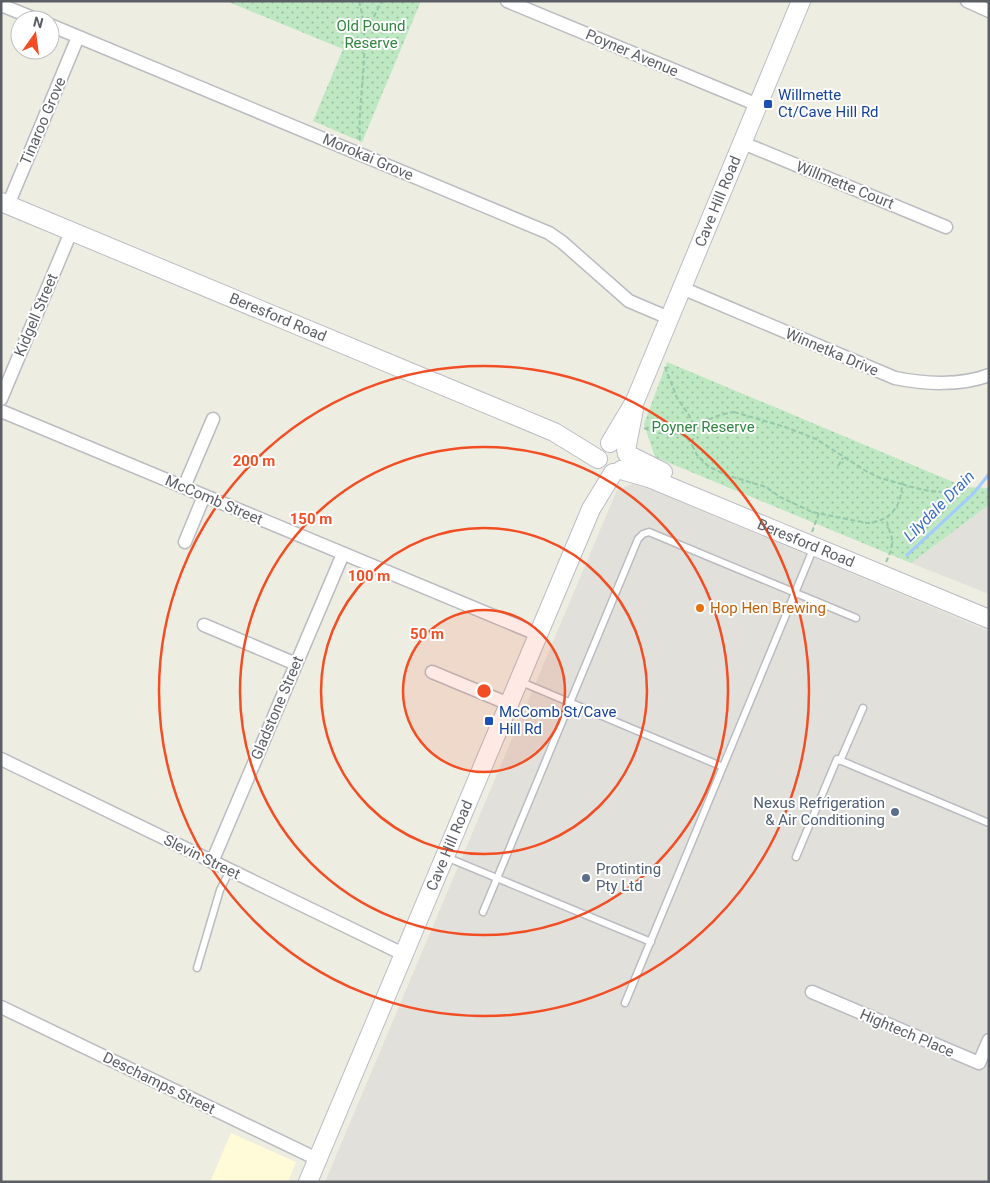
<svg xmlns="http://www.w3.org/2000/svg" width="990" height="1183" viewBox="0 0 990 1183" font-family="Roboto,sans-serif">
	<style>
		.commercial { fill: #fffad7 }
		.industrial { fill: #e2e0da }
		.park { fill: url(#park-dots) }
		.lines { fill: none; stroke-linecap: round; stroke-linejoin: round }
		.stream { stroke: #a2cbff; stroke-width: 3 }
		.lane-casing { stroke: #babcc2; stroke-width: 9 }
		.street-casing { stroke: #babcc2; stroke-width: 15 }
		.secondary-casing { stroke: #bbbdc5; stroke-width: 20 }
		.path { stroke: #96c9ab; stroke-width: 2; stroke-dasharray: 5 2.5; stroke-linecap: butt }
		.lane { stroke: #fff; stroke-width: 6 }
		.street { stroke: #fff; stroke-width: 12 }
		.secondary { stroke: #fff; stroke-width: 18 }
		.ring { fill: none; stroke: #f34d24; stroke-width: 2.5 }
		.transit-dot { fill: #1a4fb4; stroke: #fff; stroke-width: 2 }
		.food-dot { fill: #e8710a; stroke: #fff; stroke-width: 2 }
		.service-dot { fill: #5c6f8a; stroke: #fff; stroke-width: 2 }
		.labels { text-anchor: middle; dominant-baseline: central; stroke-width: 4; stroke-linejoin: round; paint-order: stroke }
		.park-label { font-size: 15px; fill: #30863f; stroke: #fff }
		.street-label { font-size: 15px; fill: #5b5e64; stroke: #fff }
		.transit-label { font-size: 15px; fill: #164399; stroke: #fff; text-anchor: start }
		.food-label { font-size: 15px; fill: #c56008; stroke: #fff; text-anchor: start }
		.service-label { font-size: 15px; fill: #4e5e75; stroke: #fff; text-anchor: end }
		.water-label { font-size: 16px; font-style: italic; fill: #3d71c9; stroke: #fff }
		.centre { fill: #f34d24; stroke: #fff; stroke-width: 2.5 }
		.ring-label { font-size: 15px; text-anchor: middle; font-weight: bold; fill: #f34d24; stroke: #fff; stroke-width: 4; stroke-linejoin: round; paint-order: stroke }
	</style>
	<defs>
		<pattern id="park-dots" width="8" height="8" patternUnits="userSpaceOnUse" patternTransform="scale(1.25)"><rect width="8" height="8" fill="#bde8c2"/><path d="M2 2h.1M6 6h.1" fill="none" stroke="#9dbfa1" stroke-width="1.8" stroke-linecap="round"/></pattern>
	</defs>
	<rect width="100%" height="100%" fill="#eeede2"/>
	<!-- commercial -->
	<path class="commercial" d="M231 1133 296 1162 288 1182H210Z"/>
	<!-- industrial -->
	<path class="industrial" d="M635 483 989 631V1182H325L617 490Z
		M989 505V594L911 563Z"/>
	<!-- park -->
	<path class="park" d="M226 1H421L362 142 313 121 343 49Z
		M667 362 965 487 989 488V505L911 563 655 457 644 424Z"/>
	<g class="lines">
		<!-- stream -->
		<path class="stream" d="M907 555 973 494 989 474"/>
		<!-- lane casing -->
		<g class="lane-casing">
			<path id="lane" d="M519 681 723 767
				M840 761 863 708
				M446 857 651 942
				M796 857 837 759 989 823
				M483 912 638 539 643 534 649 532 856 618
				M197 968 220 890 230 870
				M625 1003 814 547"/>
		</g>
		<!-- street casing -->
		<g class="street-casing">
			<path id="street" d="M507 1 758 105
				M967 1 989 11
				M1 5 38 20
				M50 25 549 233 562 242 629 301 669 318
				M743 143 946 227
				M8 205 78 37
				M682 288 895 378C924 384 961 386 989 375
				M1 399 71 232
				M1 411 539 635
				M184 487 213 419
				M185 542 204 496
				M204 625 296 664
				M432 672 509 704
				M1 759 403 954
				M212 862 343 554
				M812 992 979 1063 989 1040
				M1 1007 317 1159"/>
		</g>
		<!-- secondary casing -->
		<g class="secondary-casing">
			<g id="secondary">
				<path id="s1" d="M1 202 554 432 598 459"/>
				<path id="s2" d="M610 443 635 401 801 1"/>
				<path d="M626 450 634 409"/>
				<path d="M627 454 663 472"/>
				<path id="s3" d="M621 470 649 478 989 619"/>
				<path id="s4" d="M308 1182 591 509 613 473"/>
			</g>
		</g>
		<!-- path -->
		<path class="path" d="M359 1C372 49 357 94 360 143
			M364 28 371 22 382 1
			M665 367 677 398 689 415 696 429
			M734 412 785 427 816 439 866 471 880 478 902 484C902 507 889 522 867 523L812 512 780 497 766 487 726 475 708 466 697 455 692 445C693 441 693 433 696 429 703 419 723 414 734 412Z
			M644 428C649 430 654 432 660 433 674 434 685 431 692 445
			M838 466 843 458
			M902 484C920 490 943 495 962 490
			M812 532 819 513
			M886 562C890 554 894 544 891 535 889 529 887 526 887 519"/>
		<!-- lane -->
		<use href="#lane" class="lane"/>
		<!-- street -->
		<use href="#street" class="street"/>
		<!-- secondary -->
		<use href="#secondary" class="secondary"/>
	</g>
	<!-- distance rings -->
	<circle cx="484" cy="691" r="81" fill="#f34d24" fill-opacity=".12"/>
	<g class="ring">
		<circle cx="484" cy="691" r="81"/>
		<circle cx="484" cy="691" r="163"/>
		<circle cx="484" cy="691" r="244"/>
		<circle cx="484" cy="691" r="325"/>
	</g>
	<!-- markers -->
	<g class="transit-dot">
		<rect x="763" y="99" width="10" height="10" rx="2.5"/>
		<rect x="484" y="716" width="10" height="10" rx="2.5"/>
	</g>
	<circle class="food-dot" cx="700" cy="608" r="5"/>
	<g class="service-dot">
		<circle cx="895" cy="812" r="5"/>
		<circle cx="586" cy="878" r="5"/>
	</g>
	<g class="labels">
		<!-- park labels -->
		<g class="park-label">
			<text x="371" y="26">Old Pound<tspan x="371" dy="17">Reserve</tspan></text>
			<text x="703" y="427">Poyner Reserve</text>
		</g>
		<!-- street labels -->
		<g class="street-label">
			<text transform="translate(632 53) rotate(23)">Poyner Avenue</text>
			<text transform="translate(43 121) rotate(-67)">Tinaroo Grove</text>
			<text transform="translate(368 157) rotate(23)">Morokai Grove</text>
			<text transform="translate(845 185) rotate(22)">Willmette Court</text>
			<text stroke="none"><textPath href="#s2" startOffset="265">Cave Hill Road</textPath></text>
			<text transform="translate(36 315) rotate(-67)">Kidgell Street</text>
			<text stroke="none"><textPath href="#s1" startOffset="300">Beresford Road</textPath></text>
			<text transform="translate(832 352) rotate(23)">Winnetka Drive</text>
			<text transform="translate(214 500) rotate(23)">McComb Street</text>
			<text stroke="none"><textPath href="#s3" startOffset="199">Beresford Road</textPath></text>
			<text transform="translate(277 708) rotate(-67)">Gladstone Street</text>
			<text stroke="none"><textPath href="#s4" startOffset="365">Cave Hill Road</textPath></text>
			<text transform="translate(202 857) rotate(26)">Slevin Street</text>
			<text transform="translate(907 1033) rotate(23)">Hightech Place</text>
			<text transform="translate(159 1083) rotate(26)">Deschamps Street</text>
		</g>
		<!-- transit labels -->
		<g class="transit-label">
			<text x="778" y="95">Willmette<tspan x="778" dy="17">Ct/Cave Hill Rd</tspan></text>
			<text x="499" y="712">McComb St/Cave<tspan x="499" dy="17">Hill Rd</tspan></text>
		</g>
		<!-- food labels -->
		<g class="food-label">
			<text x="710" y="608">Hop Hen Brewing</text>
		</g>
		<!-- service labels -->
		<g class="service-label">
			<text x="885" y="803">Nexus Refrigeration<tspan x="885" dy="17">&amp; Air Conditioning</tspan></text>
			<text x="596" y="869" text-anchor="start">Protinting<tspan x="596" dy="17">Pty Ltd</tspan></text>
		</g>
		<!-- water labels -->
		<g class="water-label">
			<text transform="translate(939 506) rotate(-45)">Lilydale Drain</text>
		</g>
	</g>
	<circle cx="484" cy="691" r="8" class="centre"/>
	<g class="ring-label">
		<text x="254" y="466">200 m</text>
		<text x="311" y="524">150 m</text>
		<text x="369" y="581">100 m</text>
		<text x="427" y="639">50 m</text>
	</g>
	<!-- border -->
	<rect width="990" height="1183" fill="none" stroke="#5b5e64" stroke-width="5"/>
	<!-- north arrow -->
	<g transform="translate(35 35) rotate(14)"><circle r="24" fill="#ffffff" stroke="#bdbfc1"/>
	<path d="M0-4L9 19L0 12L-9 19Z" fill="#f34d24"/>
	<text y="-8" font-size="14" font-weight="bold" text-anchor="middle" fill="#5b5e64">N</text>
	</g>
</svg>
